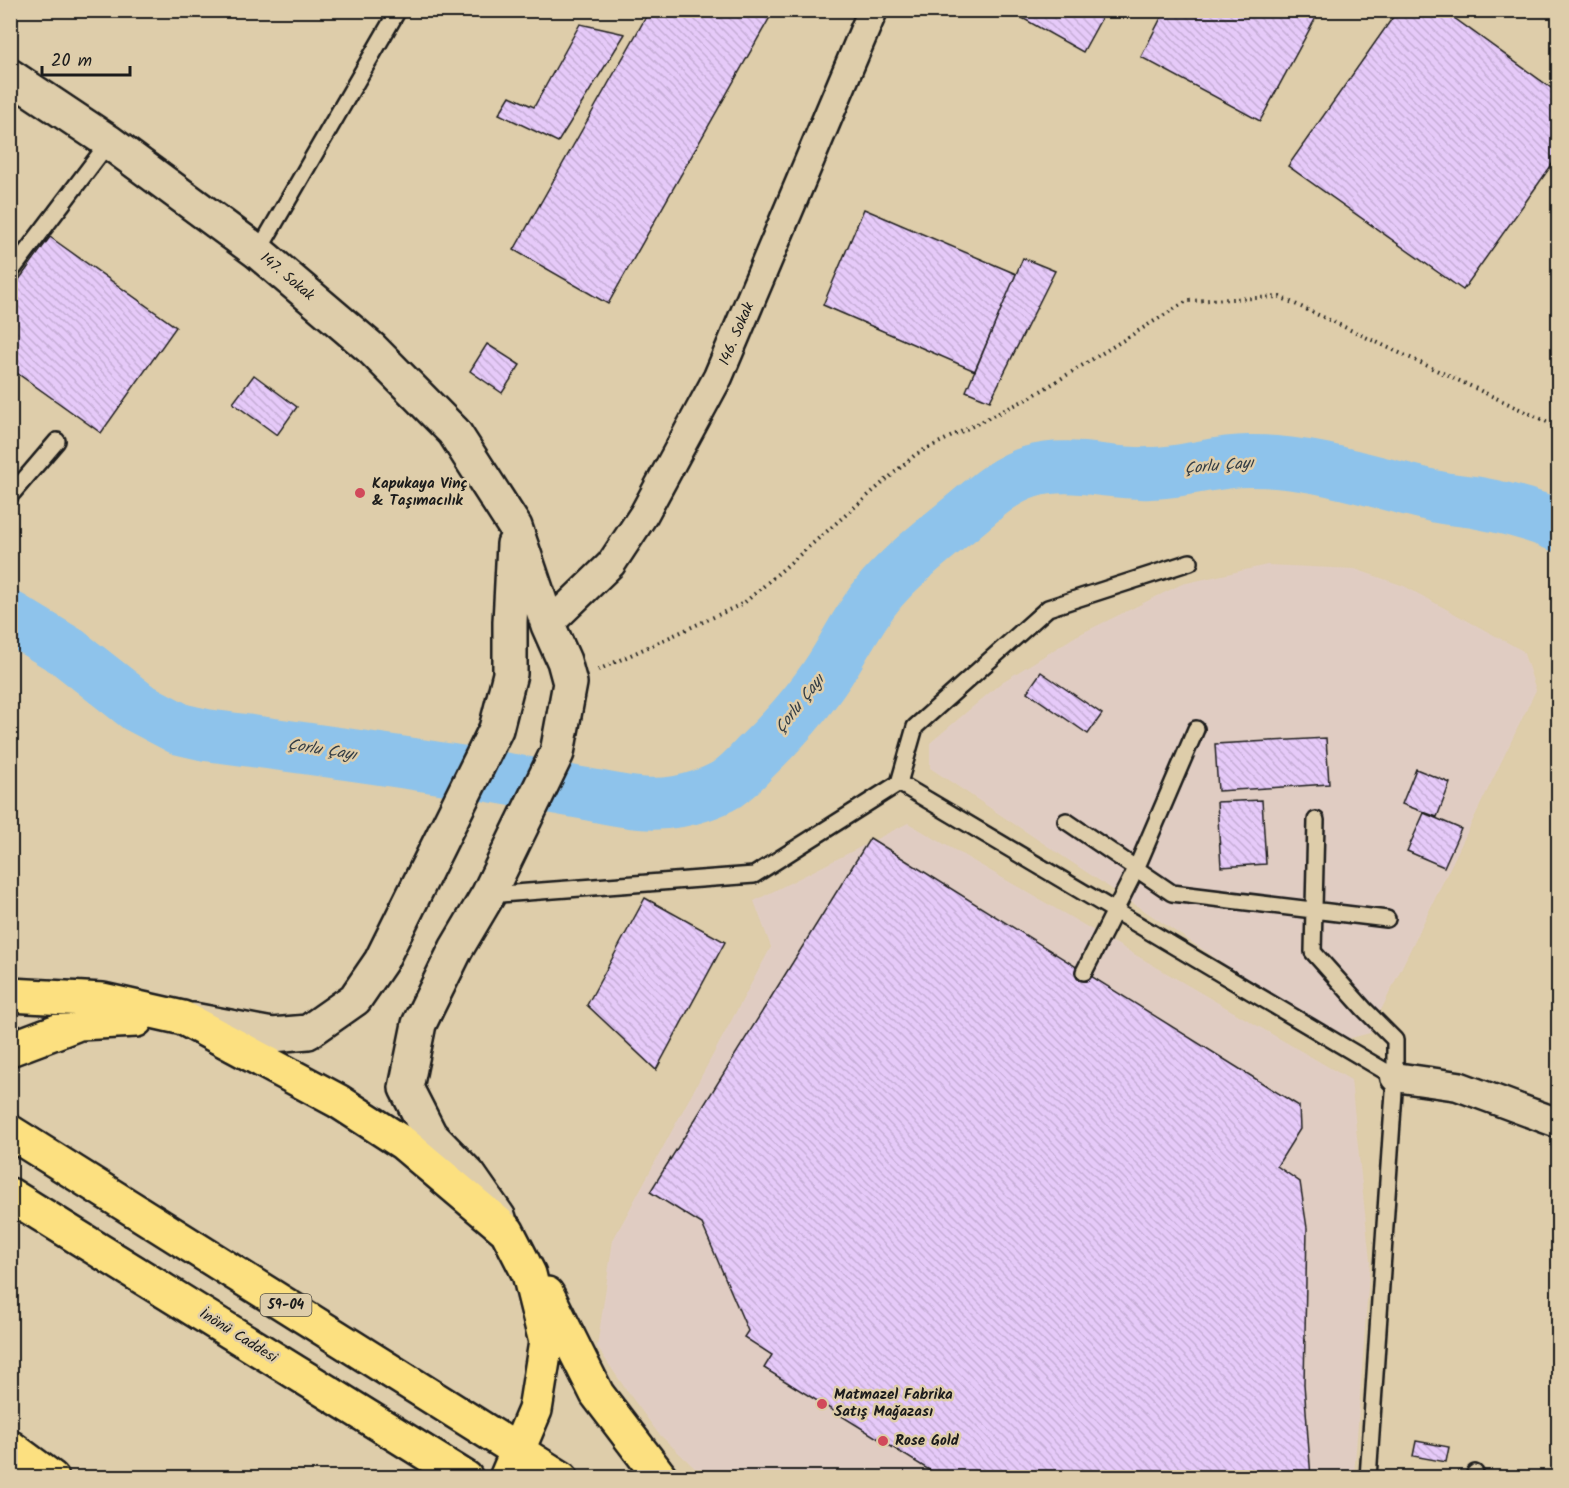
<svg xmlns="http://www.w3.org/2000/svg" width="1569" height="1488" viewBox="0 0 1569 1488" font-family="Kalam,sans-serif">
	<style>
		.built { fill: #e0ccc2 }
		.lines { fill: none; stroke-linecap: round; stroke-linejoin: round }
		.river { stroke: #8ec3eb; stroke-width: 52 }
		.building { fill: url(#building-back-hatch); stroke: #1c1c1c; stroke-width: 1.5 }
		.lane-casing { stroke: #1c1c1c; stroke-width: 20 }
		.street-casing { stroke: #1c1c1c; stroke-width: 33 }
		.secondary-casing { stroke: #1c1c1c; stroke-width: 38 }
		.primary-casing { stroke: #1c1c1c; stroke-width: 38 }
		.path { stroke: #1c1c1c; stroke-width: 4; stroke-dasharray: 1.5 4.5; stroke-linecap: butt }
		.lane { stroke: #decdaa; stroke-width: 15 }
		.street { stroke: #decdaa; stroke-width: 28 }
		.secondary { stroke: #decdaa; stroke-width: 33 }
		.primary { stroke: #fce080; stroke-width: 33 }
		.poi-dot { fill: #d1495b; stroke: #decdaa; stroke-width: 2 }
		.labels { text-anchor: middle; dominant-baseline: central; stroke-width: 5; stroke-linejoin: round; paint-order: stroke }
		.shield { fill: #decdaa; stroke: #565147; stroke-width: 1.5 }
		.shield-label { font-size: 14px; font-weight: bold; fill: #1c1c1c }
		.street-label { font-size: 15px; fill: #1c1c1c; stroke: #decdaa }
		.poi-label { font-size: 15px; font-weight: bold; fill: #1c1c1c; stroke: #decdaa; text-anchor: start }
		.water-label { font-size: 16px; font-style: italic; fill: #333d45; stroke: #decdaa }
	</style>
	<defs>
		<pattern id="building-back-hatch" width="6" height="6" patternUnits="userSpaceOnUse" patternTransform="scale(1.5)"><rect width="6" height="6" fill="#e6caf9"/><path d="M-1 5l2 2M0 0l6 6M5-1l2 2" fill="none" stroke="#c5add5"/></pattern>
	</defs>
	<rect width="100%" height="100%" fill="#decdaa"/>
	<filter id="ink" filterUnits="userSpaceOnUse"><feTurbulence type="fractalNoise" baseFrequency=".0167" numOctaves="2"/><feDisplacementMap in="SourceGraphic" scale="12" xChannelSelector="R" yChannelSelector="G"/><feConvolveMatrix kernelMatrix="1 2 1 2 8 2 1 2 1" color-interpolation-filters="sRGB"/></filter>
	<g filter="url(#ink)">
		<!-- built -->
		<path class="built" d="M1267 565 1355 569 1404 586 1523 651 1536 690 1370 1033 1340 1041 930 768V743L1002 682 1076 636 1182 584Z
			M908 823 1351 1080 1370 1261 1354 1477H704L658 1433 627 1391 597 1347 613 1240 771 947 754 901Z"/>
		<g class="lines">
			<!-- river -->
			<path class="river" d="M10 617 68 652 138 707 180 729 206 735C299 747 391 760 484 775 516 780 548 787 581 793 624 801 656 811 700 796 709 793 719 789 727 784 737 777 747 767 755 758 786 728 815 695 837 658 851 634 864 610 882 589 906 562 934 540 961 518 983 500 1003 480 1030 472 1070 460 1110 475 1150 473 1183 473 1215 461 1248 461 1312 460 1372 482 1434 496 1448 500 1464 500 1479 503 1506 508 1533 515 1558 526"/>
		</g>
		<!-- building -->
		<path class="building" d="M650 10H774L608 304 514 250Z
			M1008 10H1106L1083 52Z
			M1165 10H1320L1260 121 1141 57Z
			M1398 10H1443L1558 93V156L1463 290 1288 166Z
			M580 24 625 34 558 142 499 114 510 96 534 107Z
			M864 209 1016 274 975 371 823 305Z
			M50 237 176 327 101 433 10 368V292Z
			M1023 258 1055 271 990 401 966 391Z
			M487 344 520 365 502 393 470 371Z
			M254 375 297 407 277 435 233 403Z
			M1041 672 1102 714 1088 734 1027 692Z
			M1326 738 1329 784 1218 791 1215 744Z
			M1416 769 1450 783 1437 817 1402 804Z
			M1262 800 1266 864 1221 867 1217 802Z
			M1424 813 1461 829 1444 867 1407 851Z
			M870 838 1299 1106 1300 1129 1277 1166 1300 1182 1307 1228 1304 1384 1311 1478H942L764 1368 772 1355 744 1337 748 1331 702 1224 650 1192Z
			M645 898 725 942 656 1070 587 1005Z
			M1416 1441 1449 1447 1446 1462 1413 1456Z"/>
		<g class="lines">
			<!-- lane casing -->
			<g class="lane-casing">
				<path id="lane" d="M258 252 398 10
					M10 273 109 142
					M10 496 57 441
					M899 783 915 727 1048 608 1190 562
					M1316 820 1313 952 1364 1009 1395 1040V1077L1368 1478
					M1066 821 1172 893 1387 919
					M488 895 754 875 899 783 1395 1077
					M1084 972 1136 869 1196 729
					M1474 1478 1475 1473"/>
			</g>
			<!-- street casing -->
			<g class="street-casing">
				<path id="street" d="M548 625 611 564 644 514 718 377 873 10
					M1395 1077 1458 1086 1558 1123"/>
			</g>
			<!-- secondary casing -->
			<g class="secondary-casing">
				<path id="secondary" d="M10 76 109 142 258 252 372 349 454 432 515 527 548 625 564 661 570 683 557 753 488 895 456 949 419 1024 406 1088 430 1135 469 1175 499 1218
					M193 1020 272 1035 308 1032 355 999 381 961 496 729 510 674V622L514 544"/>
			</g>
			<!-- primary casing -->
			<g class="primary-casing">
				<path id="primary" d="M10 995 103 1000 183 1018 338 1101 403 1143 507 1231 529 1274 546 1342 535 1410 506 1478
					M10 1049 79 1023 136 1020
					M10 1132 561 1478
					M10 1195 466 1478
					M547 1294 597 1394 661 1478
					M10 1447 52 1478"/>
			</g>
			<!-- path -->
			<path class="path" d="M598 670 744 603 916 454 1031 397 1187 301 1280 297 1558 427"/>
			<!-- lane -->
			<use href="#lane" class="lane"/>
			<!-- street -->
			<use href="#street" class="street"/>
			<!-- secondary -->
			<use href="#secondary" class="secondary"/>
			<!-- primary -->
			<use href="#primary" class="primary"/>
		</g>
	</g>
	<!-- markers -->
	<g class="poi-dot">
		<circle cx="360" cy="493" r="6"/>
		<circle cx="822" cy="1404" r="6"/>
		<circle cx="883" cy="1441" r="6"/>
	</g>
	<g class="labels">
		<!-- shield labels -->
		<rect class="shield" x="260.5" y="1294" width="51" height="22" rx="4.5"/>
		<g class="shield-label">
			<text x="286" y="1305">59-04</text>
		</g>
		<!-- street labels -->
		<g class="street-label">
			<text transform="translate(287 277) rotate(40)">147. Sokak</text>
			<text transform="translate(737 334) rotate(-67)">146. Sokak</text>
			<text transform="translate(238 1336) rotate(32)">İnönü Caddesi</text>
		</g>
		<!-- poi labels -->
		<g class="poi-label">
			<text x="372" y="484">Kapukaya Vinç<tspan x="372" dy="17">&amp; Taşımacılık</tspan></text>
			<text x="834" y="1395">Matmazel Fabrika<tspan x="834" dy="17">Satış Mağazası</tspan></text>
			<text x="895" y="1441">Rose Gold</text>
		</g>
		<!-- water labels -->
		<g class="water-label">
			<text transform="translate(1219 466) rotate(-5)">Çorlu Çayı</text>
			<text transform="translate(800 704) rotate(-52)">Çorlu Çayı</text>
			<text transform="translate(322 750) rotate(9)">Çorlu Çayı</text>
		</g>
	</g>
	<!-- margin -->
	<rect width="1569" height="1488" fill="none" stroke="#decdaa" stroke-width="36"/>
	<rect x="18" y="18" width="1533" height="1452" fill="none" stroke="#1c1c1c" stroke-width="2" filter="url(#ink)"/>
	<!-- scale -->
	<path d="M42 66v9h88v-9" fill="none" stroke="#1c1c1c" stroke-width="3"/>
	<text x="51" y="66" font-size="18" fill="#1c1c1c" stroke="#decdaa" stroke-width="4.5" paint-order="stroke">20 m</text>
</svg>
